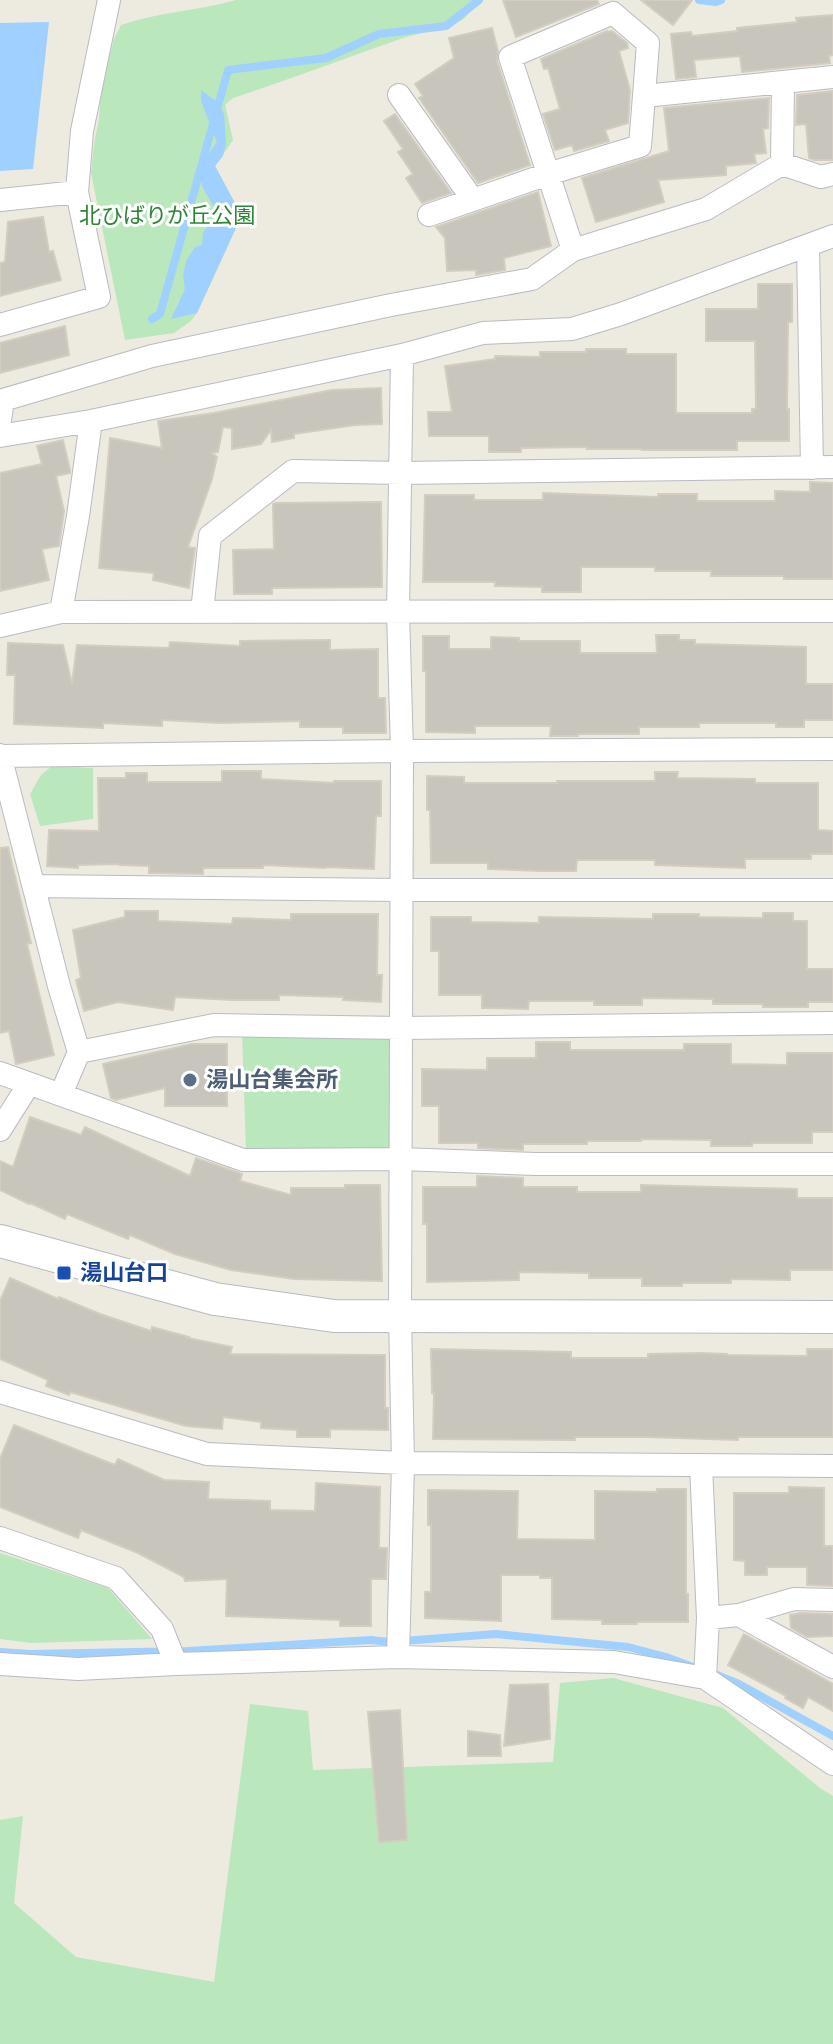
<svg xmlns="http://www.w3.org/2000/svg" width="833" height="2044" viewBox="0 0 833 2044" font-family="Karla,'Noto Sans JP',sans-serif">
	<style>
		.green { fill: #bae7bc }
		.water { fill: #9fd0ff }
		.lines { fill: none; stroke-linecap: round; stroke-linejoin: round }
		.stream { stroke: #9fd0ff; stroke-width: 8 }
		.building { fill: #c8c5bd; stroke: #d2cdbe; stroke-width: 2 }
		.street-casing { stroke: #b8bbc1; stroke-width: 24 }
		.secondary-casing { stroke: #b6bac0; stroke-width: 34 }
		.street { stroke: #fff; stroke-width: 22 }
		.secondary { stroke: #fff; stroke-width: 32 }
		.service-dot { fill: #5c6f8a; stroke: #fff; stroke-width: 3 }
		.transit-dot { fill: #1a4fb4; stroke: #fff; stroke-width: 3 }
		.labels { text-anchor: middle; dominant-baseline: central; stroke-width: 6; stroke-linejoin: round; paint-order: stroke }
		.park-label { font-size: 22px; fill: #2e8536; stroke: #fff }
		.service-label { font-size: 22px; font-weight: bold; fill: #4e5e75; stroke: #fff; text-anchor: start }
		.transit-label { font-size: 22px; font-weight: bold; fill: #164399; stroke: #fff; text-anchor: start }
	</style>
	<rect width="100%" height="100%" fill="#edebe0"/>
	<!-- green -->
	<path class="green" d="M236 0H475C472 8 469 15 462 20 445 31 421 32 403 38 346 58 290 79 233 98L225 105 233 140 215 166 236 205V228L197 313 191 321 174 333 125 340 91 173 94 144 99 119 101 90 114 39 121 25C158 12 198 11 236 0Z
		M52 766 93 768V819L40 826 30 794 41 775Z
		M242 1032 390 1037 391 1150H246Z
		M0 1553 108 1588 152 1639 31 1643 0 1639Z
		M613 1678 723 1708 820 1788 833 1796V2044H0V1820L23 1816 14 1903 76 1957 214 1982 250 1704 308 1711 313 1770 553 1762 560 1683Z"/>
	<!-- water -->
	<path class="water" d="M49 22 33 169 0 171V23Z
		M201 90 217 102 224 114 226 143 223 156 215 166 236 205V213L215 208C194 175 196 173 217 142L201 101Z
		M210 222 236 228 197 313 171 319 185 289 183 276 186 261 195 247 202 245 203 233Z"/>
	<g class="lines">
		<!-- stream -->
		<path class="stream" d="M699 0 716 2 721 0
			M152 319 160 314 228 70 326 58 379 34 446 26 479 0
			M0 1652 31 1654 188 1651 371 1640 389 1642 496 1634 628 1647 666 1657 693 1667
			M717 1675 739 1684 833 1736"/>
	</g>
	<!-- building -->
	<path class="building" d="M503 0H597L599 4 516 37Z
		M641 0H692L673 25Z
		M833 15V55L829 56 830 63 742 72 740 56 694 60 696 77 676 79 671 34 691 32 692 36 737 31V28L797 22 796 18Z
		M492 28 498 51 497 61 530 165 478 183 419 98 423 96 415 84 454 58 449 38Z
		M607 31 608 32 612 31 627 43 628 48 619 51 630 90 628 123 605 130 609 141 574 151 572 145 555 150 543 114 560 109 548 68 544 69 541 59Z
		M833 91V160H814L809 158 806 124 796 125 797 95Z
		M769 98 768 128 763 129 766 153 754 154 756 163 726 166V175L658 180 664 202 596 222 582 178 669 151 664 108Z
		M395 114 451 193 422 203 406 178 413 174 398 152 403 149 384 121Z
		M538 192 551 246 504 258 505 270 476 275V270L447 271 445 238 436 227Z
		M43 217 49 252 53 251 61 280 0 296V263L5 262 8 222Z
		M758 284H792V322H788L787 409H789V441H737V450H642V449H587V447L521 448V452H489V436H429L428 412H452L445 366 495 359V356L540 357V352H586V349H626V354H676V413H752V409H756L755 341H706V309H758Z
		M65 326 69 355 0 373V343Z
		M381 388 382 424 355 425 294 434V438L272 442 271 430 261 444 232 449V428L223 427 218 452 212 453 217 457 212 479 188 547 195 548 189 588 153 580 154 573 99 568 110 438 162 448 158 421 214 413 332 390Z
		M63 440 70 470V473L56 476 64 511 59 546 42 549 49 580 0 591V473L42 464 37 446Z
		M810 482 833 483V579H784V576H711V571H655V567H581V592H542V587L495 586V582H423L425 495H474V500H543V493L658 497V494H697V501H775V491L810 492Z
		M381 502 382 587 272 588V594H234L233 550 274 549 273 504 275 503Z
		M656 635H679V640H695V644L806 647V684H833V720H804V727H776V723H699V727H639V734H578V736H550L551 726H475V733L426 732V671H423V636H449V649H491V637L519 638V641H580V653H657Z
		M330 640V650L378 649V698H385L386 733H343V727H300V721L221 723 162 720V726L103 723V728L14 724 15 675H7L8 643 63 645 72 684 77 645 169 648 170 642 240 646V641Z
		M222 771H261V779L334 783V781H381V816H376L374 869 325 867V868L263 865V868H203V874L149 873V866L120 865V864L78 865V868L47 866 49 830 99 831 98 778H126V773H147V782H222Z
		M655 772H678L677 778 755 779V783H818V830L833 831V854H811V859H745V868L655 865V860H577L576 871H541L488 869V863H431L430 810H427V776L464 777V783H557V781H655Z
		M8 847 31 943 27 944 54 1055 16 1064 9 1031 0 1033V848Z
		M125 911H158V921L232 924 233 918 291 920V914H378L377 975H382L381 1002 343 1000V997L279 995V1000H232L175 997 173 1010 118 1002 84 1011 76 980 81 978 73 930 125 917Z
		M763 913H793V921H807V969H833V1002H808V1007H763V1004H713V999L642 998V1005H594V1001H529L528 1009 482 1008V995H439V951H431V917H471V922L539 923V917L653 919V914H699V917L763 918Z
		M536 1042H570V1050H684V1044H731V1064L787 1065V1053H833V1132H812V1143H752V1146H711V1140L641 1139V1141H587V1144H523V1150L478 1148V1143H439V1106H422V1069L487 1070V1058H536Z
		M192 1044H227V1106H165V1088L116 1100 111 1098 103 1064Z
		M30 1117 81 1135 85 1127 190 1176 196 1158 242 1174 240 1181 291 1195V1188H345V1185H380L382 1281 294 1279 231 1270 175 1254 130 1235 128 1239 67 1214 65 1219 30 1203 29 1204 0 1190V1161L13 1167Z
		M477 1176 523 1178V1187H577V1192H641V1185L797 1189V1198H833V1270H790V1280L731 1279V1283H682V1286H642V1278H589V1273L519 1272V1280L427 1282V1224H423V1187H477Z
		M10 1278 58 1299 59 1297 100 1314 151 1331 152 1327 189 1337 188 1338 232 1347 230 1354 385 1355V1408H388V1430L330 1429V1437H297V1430L261 1428V1422L223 1417 222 1429 186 1426 70 1392 69 1395 46 1386 48 1380 0 1359V1301Z
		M431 1349 571 1352V1358H648V1354L700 1353 727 1354V1355L807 1356V1349H833V1437H738V1440L645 1437H575V1440L433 1439 434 1393H432Z
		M14 1425 115 1465 118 1459 164 1480 209 1482 208 1499 270 1501V1510L315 1511 316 1483 380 1487 379 1548H387L386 1579H371V1626H340V1620L226 1616 227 1579 185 1581 184 1577 138 1553 81 1530 78 1538 0 1507V1459Z
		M789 1487 824 1488V1546H833V1586L807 1585V1567H767V1575H745V1561L734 1560V1493H789Z
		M657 1489H686V1594H688V1622H637V1624H602V1620L552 1619V1578H540V1575H501V1621L425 1618V1592H431V1525H428V1490L518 1491 517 1539 595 1540V1491L657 1492Z
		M801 1613 833 1614V1636L807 1637 791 1628 790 1615Z
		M744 1634 833 1684V1711L808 1697 803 1708 785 1698 786 1696 728 1665Z
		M548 1684 550 1739 504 1746 510 1685Z
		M400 1710 407 1840 379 1842 368 1712Z
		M468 1731 500 1735 501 1756H468Z"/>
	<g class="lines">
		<!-- street casing -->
		<g class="street-casing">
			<path id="street" d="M399 95 473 200
				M782 164 783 83
				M0 200 77 192
				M429 215 548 174 640 146 644 96
				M808 246 812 468
				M573 250 510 57 613 13 648 43 644 96 833 77
				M0 325 99 297 77 192 82 131 109 0
				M0 420 3 400 152 356 391 305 532 279 573 250 706 209 782 164 821 177 833 174
				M0 436 91 421 402 355 483 333 572 329 621 314 833 236
				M61 612 78 516 91 421
				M202 612 210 536 293 471 401 473 833 467
				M0 626 61 612 833 611
				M0 755 59 986 79 1052
				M0 756 402 751 833 749
				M34 886 402 890H833
				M0 1073 243 1160 401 1159 535 1164H833
				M61 1094 79 1052 214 1025 402 1028 833 1023
				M0 1130 29 1084
				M0 1392 207 1454 403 1463 833 1466
				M701 1466 708 1618 705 1678
				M0 1538 116 1578 162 1629 176 1664
				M739 1615 794 1599 833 1600
				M708 1618 739 1615 833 1667
				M398 1657 403 1463 400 1316 402 751 398 612 402 355
				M0 1664 78 1669 176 1664 398 1657 614 1662 705 1678 833 1764"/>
		</g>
		<!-- secondary casing -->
		<g class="secondary-casing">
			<path id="secondary" d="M0 1241 215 1299 334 1316 833 1317"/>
		</g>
		<!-- street -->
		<use href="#street" class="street"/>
		<!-- secondary -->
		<use href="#secondary" class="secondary"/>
	</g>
	<!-- markers -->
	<circle class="service-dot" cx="190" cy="1080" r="8"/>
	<rect class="transit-dot" x="56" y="1265" width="16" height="16" rx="4"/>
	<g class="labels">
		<!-- park labels -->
		<g class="park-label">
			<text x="167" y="216">北ひばりが丘公園</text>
		</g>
		<!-- service labels -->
		<g class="service-label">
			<text x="206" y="1080">湯山台集会所</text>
		</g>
		<!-- transit labels -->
		<g class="transit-label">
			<text x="80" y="1273">湯山台口</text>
		</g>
	</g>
</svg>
